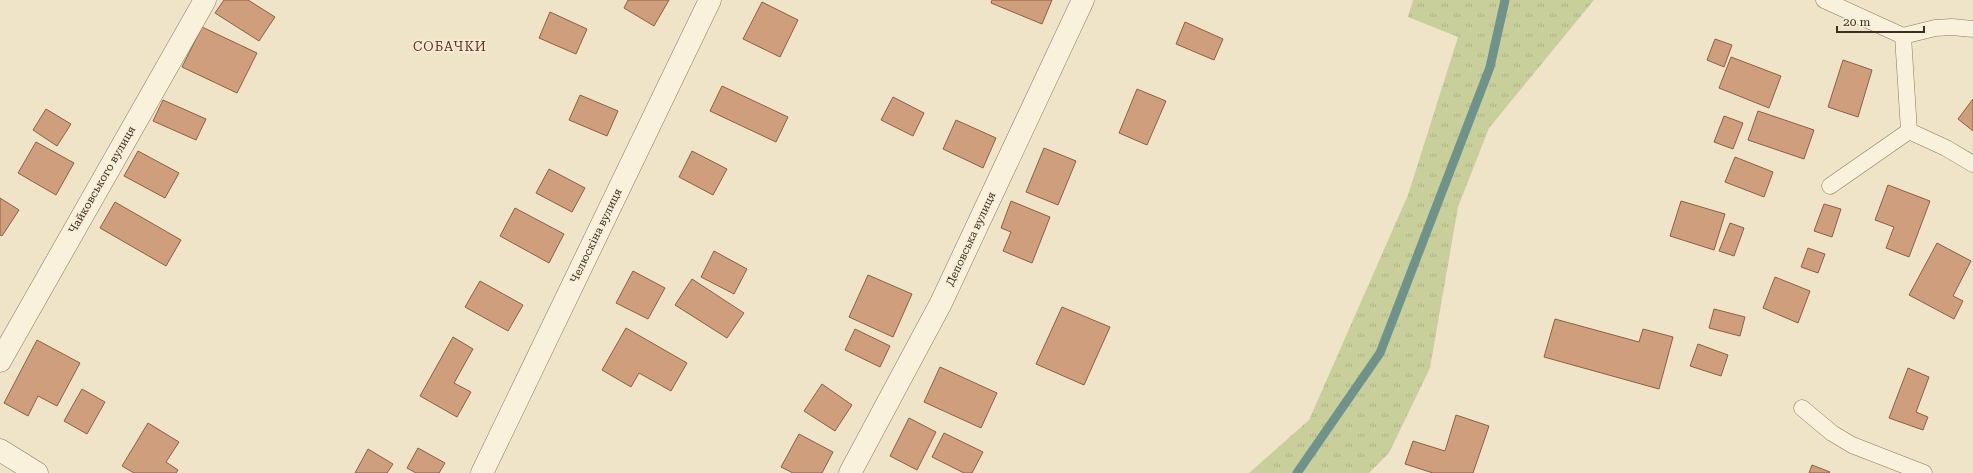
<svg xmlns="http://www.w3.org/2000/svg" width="1973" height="473" viewBox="0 0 1973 473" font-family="'Roboto Serif',serif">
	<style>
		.grass { fill: url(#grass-tufts) }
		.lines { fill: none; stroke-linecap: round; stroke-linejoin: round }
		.stream { stroke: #6f938a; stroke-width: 9 }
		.building { fill: #cf9f7d; stroke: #8d5f41 }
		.service-casing { stroke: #8d765c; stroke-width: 17 }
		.minor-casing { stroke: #8d765c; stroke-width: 23 }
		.service { stroke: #faf1dc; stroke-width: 16 }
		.minor { stroke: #faf1dc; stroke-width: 22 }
		.labels { text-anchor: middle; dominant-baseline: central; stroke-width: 3; stroke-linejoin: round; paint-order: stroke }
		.street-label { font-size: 11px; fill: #3d2e20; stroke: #f7eed8 }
		.quarter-label { font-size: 13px; letter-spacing: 1px; fill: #6b2e1e; stroke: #f7eed8 }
	</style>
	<defs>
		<pattern id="grass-tufts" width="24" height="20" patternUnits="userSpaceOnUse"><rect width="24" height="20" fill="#c9cf9b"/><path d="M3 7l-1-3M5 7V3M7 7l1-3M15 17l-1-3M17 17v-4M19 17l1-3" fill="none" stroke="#aeb285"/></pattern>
	</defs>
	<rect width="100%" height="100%" fill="#f0e4c8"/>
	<!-- grass -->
	<path class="grass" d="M1413 0H1594L1489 128 1458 207 1430 368 1389 453 1369 473H1249L1309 420 1408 195 1458 37 1408 17Z"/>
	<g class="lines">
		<!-- stream -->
		<path class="stream" d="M1297 473 1380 353 1490 67 1505 0"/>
	</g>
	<!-- building -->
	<path class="building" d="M224 0H248L275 17 259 41 215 13Z
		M628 0H669L654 26 624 8Z
		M992 0H1052L1042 24 991 3Z
		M762 2 798 20 780 57 743 39Z
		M550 12 587 29 576 54 539 38Z
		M1185 22 1223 39 1214 60 1176 44Z
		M202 27 257 53 237 93 182 67Z
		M1715 39 1732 45 1724 67 1707 60Z
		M1731 57 1781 76 1769 108 1719 88Z
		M1843 60 1872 70 1858 117 1828 107Z
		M722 86 788 117 776 142 710 111Z
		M1137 89 1166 101 1147 145 1119 133Z
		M580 95 618 111 607 136 569 120Z
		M893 97 924 113 913 136 881 120Z
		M1973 99V131L1958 119Z
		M163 100 206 119 196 140 153 121Z
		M46 109 71 124 57 146 33 130Z
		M1758 111 1814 130 1804 159 1748 140Z
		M1724 116 1743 123 1733 149 1714 142Z
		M956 120 996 138 983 168 943 149Z
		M36 142 74 163 56 195 18 173Z
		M1044 148 1076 161 1058 205 1026 192Z
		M138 151 179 173 165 198 124 176Z
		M692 151 727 169 713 195 679 177Z
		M1735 157 1773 172 1764 197 1725 182Z
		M549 169 585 188 572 212 536 193Z
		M1888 185 1930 201 1909 257 1886 248 1894 227 1875 220Z
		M0 198 19 210 2 236 0 235Z
		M1011 201 1050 217 1032 263 1003 251 1011 232 1001 228Z
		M1681 201 1725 214 1714 250 1670 236Z
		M115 202 181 240 166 266 100 228Z
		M1824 204 1841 209 1832 237 1814 231Z
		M515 208 564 234 549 263 500 236Z
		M1730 223 1744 228 1734 256 1719 251Z
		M1937 243 1971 261 1953 296 1963 301 1954 319 1909 295Z
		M1808 248 1825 254 1818 273 1801 267Z
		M714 251 747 269 734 294 701 277Z
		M633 271 665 288 648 319 616 303Z
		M868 275 912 294 893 337 849 317Z
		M1775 277 1810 291 1798 323 1763 308Z
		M692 279 744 313 727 338 675 305Z
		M480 281 523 305 508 331 465 307Z
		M1062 307 1110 327 1084 385 1036 364Z
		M1714 309 1745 317 1740 336 1709 328Z
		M1555 319 1639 342 1643 329 1673 337 1659 389 1544 357Z
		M626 328 687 363 671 391 639 373 631 387 602 370Z
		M855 329 890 346 880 367 845 350Z
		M453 337 473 349 454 383 471 392 457 417 420 396Z
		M37 340 80 363 57 406 38 396 28 416 4 403Z
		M1698 344 1728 355 1721 376 1690 366Z
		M940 367 997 393 981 428 924 402Z
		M1908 368 1929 377 1916 412 1928 417 1923 430 1889 418Z
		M822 384 852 405 835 431 804 411Z
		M82 389 105 402 87 434 64 421Z
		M1456 415 1489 426 1473 473H1433L1405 464 1413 441 1445 451Z
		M909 418 936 432 917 470 890 456Z
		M148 423 179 442 166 462 178 470 176 473H134L122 466Z
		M944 433 983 452 972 473H964L932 457Z
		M799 434 833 452 822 473H793L781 467Z
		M418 448 445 463 439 473H416L407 468Z
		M368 449 393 464 387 473H355Z
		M1812 465 1830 472 1829 473H1809Z"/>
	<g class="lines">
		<!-- service casing -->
		<g class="service-casing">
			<path id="service" d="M1824 0 1903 36 1935 28 1952 27 1973 29
				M1903 36 1909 131 1946 148 1973 164
				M1830 186 1909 131
				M1802 408 1832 433 1852 445 1924 473"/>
		</g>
		<!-- minor casing -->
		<g class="minor-casing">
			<path id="minor" d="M0 361 205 0
				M0 450 37 473
				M482 473 710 0
				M850 473 941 303 1083 0"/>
		</g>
		<!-- service -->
		<use href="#service" class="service"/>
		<!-- minor -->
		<use href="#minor" class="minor"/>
	</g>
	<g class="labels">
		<!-- street labels -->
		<g class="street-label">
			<text transform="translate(102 180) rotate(-60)">Чайковського вулиця</text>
			<text transform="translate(596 236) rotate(-64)">Челюскіна вулиця</text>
			<text transform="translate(971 239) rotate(-65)">Деповська вулиця</text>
		</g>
		<!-- quarter labels -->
		<g class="quarter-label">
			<text x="450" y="46">СОБАЧКИ</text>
		</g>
	</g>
	<!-- scale -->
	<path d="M1837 26v6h87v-6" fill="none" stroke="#3d2e20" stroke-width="2"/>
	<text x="1843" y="26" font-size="12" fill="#3d2e20" stroke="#f7eed8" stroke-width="3" paint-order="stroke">20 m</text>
</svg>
